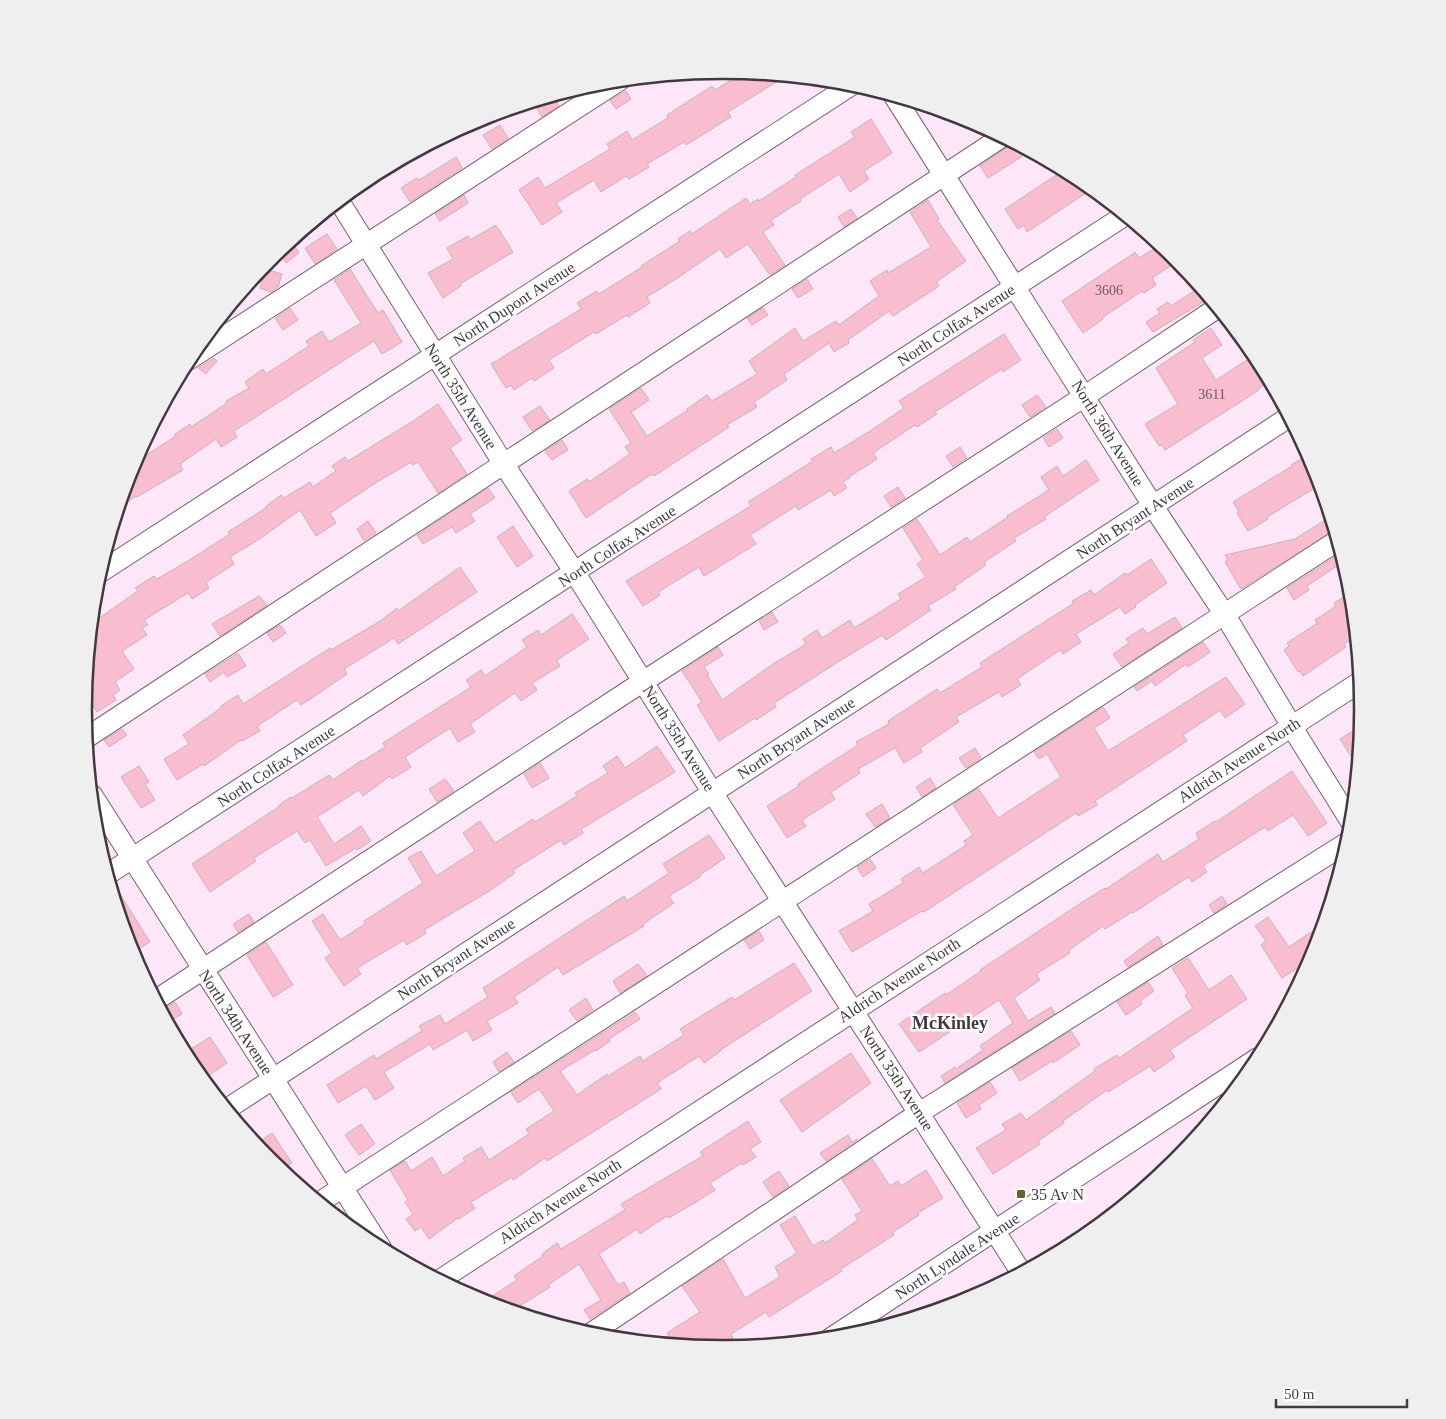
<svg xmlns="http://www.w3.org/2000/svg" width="1446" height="1419" viewBox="0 0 1446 1419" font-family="Georgia,serif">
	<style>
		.building { fill: #f8bdcf; stroke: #ccb0b8 }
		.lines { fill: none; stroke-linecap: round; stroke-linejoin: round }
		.minor-casing { stroke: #756171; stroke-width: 22 }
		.minor { stroke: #fff; stroke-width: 20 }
		.poi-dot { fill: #6a602d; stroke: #fff; stroke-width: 2 }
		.labels { text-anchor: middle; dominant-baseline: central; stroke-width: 5; stroke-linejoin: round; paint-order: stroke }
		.number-label { font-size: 14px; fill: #705a64 }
		.street-label { font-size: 16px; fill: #423940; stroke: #fff }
		.poi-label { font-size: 16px; fill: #423940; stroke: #fff; text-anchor: start }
		.neighbourhood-label { font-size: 18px; font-weight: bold; fill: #423940; stroke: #fff }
		.rim { fill: none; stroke: #423940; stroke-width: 2.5 }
	</style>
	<rect width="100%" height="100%" fill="#fde6f8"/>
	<!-- building -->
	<path class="building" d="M744 72 786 76 728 112 731 117 686 145 684 142 647 164 649 167 629 179 626 176 601 192 594 180 556 203 562 212 542 225 519 190 538 177 545 188 610 149 607 144 627 131 632 140 668 118 667 115 712 86 715 90Z
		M626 91 631 99 616 109 610 100Z
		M553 96 559 106 542 117 535 105Z
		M871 119 892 153 864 171 869 179 850 192 839 174 800 199 801 201 771 220 774 225 763 232 785 265 770 275 748 244 726 258 720 249 676 279 647 297 650 303 628 317 627 315 596 334 594 332 549 360 554 368 534 381 532 378 514 390 511 385 506 388 491 364 581 309 577 303 597 291 599 294 642 267 641 266 680 241 678 239 690 231 692 234 746 198 750 204 758 199 759 201 796 177 795 175 855 137 851 132Z
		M500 125 508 138 492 149 483 135Z
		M1012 143 1029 152 988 178 980 166Z
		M456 157 462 168 410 202 401 188 417 178 419 180Z
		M1064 170 1079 178 1092 189 1027 232 1024 225 1018 229 1005 209Z
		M464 195 468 203 440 221 435 214Z
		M928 200 939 219 937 220 966 261 936 282 939 286 893 316 889 311 848 340 849 343 834 352 829 343 784 374 787 380 754 402 757 407 727 425 729 427 654 476 652 474 586 518 569 491 587 479 589 482 630 454 625 447 631 443 609 409 641 388 649 400 631 412 647 436 688 410 687 409 707 395 712 401 757 374 749 361 795 328 803 341 836 321 839 325 879 296 870 281 887 270 888 273 931 247 910 212Z
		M851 209 857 218 844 227 838 217Z
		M496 225 513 252 460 284 461 286 443 298 428 273 453 259 447 248 468 236 470 240Z
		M327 234 337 249 315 264 305 248Z
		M291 241 299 253 286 263 278 251Z
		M1160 245 1178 261 1152 278 1156 285 1144 293 1142 291 1102 318 1103 319 1083 333 1062 301 1134 253 1135 252 1139 258Z
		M266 269 282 274 278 287 271 292 260 288Z
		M350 269 378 313 383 310 402 342 382 354 374 341 234 431 237 437 221 447 216 439 180 464 183 470 137 497 136 496 119 508 132 465 138 455 140 459 176 436 175 434 190 424 191 427 227 403 226 401 249 388 245 382 263 369 266 374 309 346 306 341 322 331 329 342 361 323 334 280Z
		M807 279 813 289 798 298 792 289Z
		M1197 289 1205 301 1153 332 1146 322 1160 313 1157 309 1168 302 1171 306Z
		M290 308 298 320 283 330 275 318Z
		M763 308 768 315 752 325 747 318Z
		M1211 328 1222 345 1202 358 1216 380 1255 355 1269 382 1258 389 1259 390 1165 450 1162 445 1159 446 1145 424 1178 404 1156 368 1195 342 1193 340Z
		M1004 334 1021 360 1003 372 1002 369 935 412 937 414 917 427 915 425 873 453 877 459 849 477 850 478 843 482 847 488 834 496 831 490 798 510 796 506 750 535 756 544 704 576 699 567 658 592 660 595 643 606 626 581 751 506 748 502 813 461 811 459 831 447 834 453 870 431 904 408 899 401Z
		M214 358 217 361 206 374 198 368Z
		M1037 395 1046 407 1030 417 1022 405Z
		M438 404 462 440 450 448 467 474 438 493 418 462 413 465 411 462 377 482 330 513 336 523 316 536 300 510 261 538 230 557 234 564 206 582 209 588 192 599 188 593 144 620 148 625 142 628 147 635 122 651 134 669 115 682 120 690 113 695 116 700 97 712 85 694 92 623 138 591 135 588 154 576 157 579 191 559 230 534 228 532 266 508 265 507 281 495 284 498 310 482 313 487 336 471 332 466 345 457 348 461 413 421Z
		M540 406 550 420 532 431 523 417Z
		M1057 429 1063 438 1049 447 1043 438Z
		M562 440 568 450 552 460 545 451Z
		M960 447 967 458 953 467 946 456Z
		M1303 458 1320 485 1267 517 1268 519 1248 531 1237 513 1239 512 1233 502 1292 466 1291 465Z
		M1086 460 1099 480 1044 517 1046 519 1014 538 1016 541 984 562 986 565 954 587 956 589 928 606 931 610 886 640 882 635 838 662 774 703 776 707 756 720 755 718 719 741 697 705 702 702 682 671 718 647 723 655 704 667 709 674 707 675 722 700 773 664 806 644 803 639 817 630 822 638 850 620 854 628 901 599 898 594 926 577 917 564 923 560 903 528 917 519 940 555 967 537 970 542 1008 517 1007 516 1049 490 1041 477 1057 466 1063 476Z
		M898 487 905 498 891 507 884 496Z
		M488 488 495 498 470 514 475 521 456 533 452 527 423 544 417 535Z
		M1330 517 1334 530 1241 589 1225 562 1228 560 1225 555 1295 539Z
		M368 521 376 533 364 541 357 529Z
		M513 526 533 556 517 567 497 537Z
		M1341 553 1343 562 1307 586 1309 590 1294 600 1287 588Z
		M1151 559 1167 583 1135 605 1136 607 1125 614 1120 607 1076 634 1081 642 1063 654 1060 650 1017 679 1021 685 1002 697 999 692 956 717 959 722 920 748 922 752 904 763 895 748 858 769 860 773 831 792 835 799 802 820 806 826 787 838 767 806 799 786 798 784 858 745 856 742 889 724 888 721 937 689 940 693 982 667 980 663 1074 603 1072 601 1091 590 1094 595 1125 573 1127 575Z
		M460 567 477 592 398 644 394 638 344 669 347 674 321 692 301 705 297 700 257 726 260 731 242 741 241 740 204 766 203 764 177 780 164 759 189 744 183 735 221 708V706L238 695 243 704 330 648 331 650 382 620 397 608 398 611Z
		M1347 595 1352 603 1355 637 1344 644 1346 647 1303 676 1300 671 1298 672 1284 650 1289 646 1287 643 1313 626 1317 623 1315 620 1336 606 1334 603Z
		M259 596 267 605 220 636 212 624Z
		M772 612 778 622 764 630 759 621Z
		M572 614 589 639 557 660 560 666 532 683 537 690 521 701 515 693 470 724 475 732 458 742 450 728 405 757 411 767 392 779 390 776 363 796 359 790 317 817 334 844 361 826 371 841 357 850 356 848 326 866 310 840 305 843 297 831 254 858 256 861 210 892 192 864 280 806 279 805 291 797 292 798 329 775 333 780 362 760 363 761 385 747 383 743 471 687 466 680 481 670 485 676 527 647 522 640 538 630 541 635Z
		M1175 617 1182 628 1122 667 1113 654 1129 643 1126 639 1143 628 1147 634Z
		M280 625 286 633 273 642 267 633Z
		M1203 642 1210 652 1188 667 1186 664 1155 686 1152 681 1137 691 1134 687Z
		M238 653 246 666 227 677 224 672 210 682 205 674Z
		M1226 677 1245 704 1225 718 1220 710 1183 735 1187 741 1095 801 1097 805 1078 816 1076 813 924 912 922 911 852 952 839 931 873 911 869 904 903 883 901 879 919 867 923 873 966 845 964 841 973 835 953 805 978 788 998 818 1061 777 1047 754 1039 759 1034 752 1103 707 1110 718 1094 728 1108 751Z
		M1361 726 1357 766 1340 739Z
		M122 729 127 735 109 747 104 740Z
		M657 746 675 772 581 829 583 833 564 845 561 840 513 870 515 873 491 890 424 930 426 933 407 945 404 940 357 968 361 974 344 986 325 958 332 953 312 921 323 914 340 940 365 924 364 921 423 883 408 858 421 851 436 876 475 851 463 833 480 821 495 843 533 819 535 822 577 796 575 793 608 773 603 766 617 756 625 768Z
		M975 748 981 758 966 768 959 758Z
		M540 763 549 778 532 788 524 774Z
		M139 766 149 782 145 784 155 800 141 808 121 777Z
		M1292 771 1327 823 1308 836 1293 815 1268 831 1265 827 1203 866 1207 872 1192 882 1188 877 1133 913 1132 912 1105 929 1103 926 1069 950 1070 953 1036 974 1040 980 1014 998 1028 1021 1051 1007 1055 1013 945 1083 941 1076 955 1067 956 1069 983 1050 980 1046 1013 1023 999 1000 919 1052 899 1024 945 993 946 995 981 971 980 970 1081 903 1105 888 1106 889 1158 854 1163 862 1199 839 1196 833 1215 821 1216 822Z
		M930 778 936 788 922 797 916 787Z
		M445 779 454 791 437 802 429 789Z
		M882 804 890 818 875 827 866 814Z
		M709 835 725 858 700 875V877L669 896 674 903 643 924 644 926 563 975 558 967 514 997 518 1003 487 1021 492 1030 473 1041 467 1030 433 1050 430 1044 384 1072 394 1088 375 1100 366 1086 338 1103 327 1085 374 1055 376 1059 422 1031 419 1026 440 1015 445 1024 488 997 483 988 624 896 627 901 669 873 663 864Z
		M870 859 876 868 863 877 857 867Z
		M118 891 150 942 132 953 113 892Z
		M1222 896 1227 904 1214 913 1209 905Z
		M249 914 254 922 238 932 233 924Z
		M1268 917 1289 947 1323 924 1311 959 1282 978 1261 945 1266 941 1255 926Z
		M759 931 764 940 750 949 744 940Z
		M1158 936 1163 945 1128 967 1124 961Z
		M266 942 293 985 273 997 247 955Z
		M1188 958 1209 990 1231 975 1247 999 1170 1050 1175 1057 1154 1072 1150 1066 1108 1092 1107 1090 1063 1121 1064 1123 1038 1141 1040 1144 993 1174 976 1148 1006 1130 1002 1124 1021 1113 1026 1120 1095 1071 1094 1069 1117 1055 1119 1058 1193 1008 1185 995 1188 993 1172 968Z
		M794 963 812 991 722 1049V1050L704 1063 699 1056 657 1083 661 1089 547 1161 545 1158 513 1180 512 1177 471 1202 475 1208 459 1219 458 1218 429 1239 421 1227 415 1231 406 1219 413 1214 405 1202 408 1200 390 1170 405 1161 411 1171 432 1157 443 1176 465 1161 463 1158 481 1147 489 1160 529 1134 526 1129 554 1111 539 1089 518 1103 511 1092 635 1012 640 1019 609 1039 610 1041 596 1051 595 1050 560 1071 577 1095 607 1074 608 1076 640 1056 643 1061 684 1035 680 1029 732 997 734 1000Z
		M638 964 647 976 620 993 613 981Z
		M1148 982 1154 991 1140 1001 1142 1004 1126 1015 1117 1002Z
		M586 998 593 1010 577 1021 569 1010Z
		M175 1002 182 1014 169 1022 162 1010Z
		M1071 1031 1080 1045 1053 1063 1052 1061 1020 1081 1012 1068Z
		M210 1037 227 1063 208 1076 191 1049Z
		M507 1052 514 1062 499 1072 493 1062Z
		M851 1053 871 1083 802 1132 780 1100Z
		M990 1082 997 1093 979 1105 981 1109 966 1118 957 1103Z
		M748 1121 761 1142 750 1149 756 1157 743 1165 742 1163 710 1183 715 1190 696 1202 669 1218 667 1216 640 1234 637 1229 599 1254 618 1285 624 1282 630 1293 590 1319 584 1310 601 1300 579 1264 548 1285 550 1287 512 1311 483 1302 517 1280 514 1276 543 1256 542 1254 557 1243 561 1249 625 1210 621 1204 703 1156 700 1152Z
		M361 1124 375 1144 359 1155 345 1135Z
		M272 1133 292 1163 281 1170 271 1161 256 1144Z
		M848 1135 852 1142 858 1139 826 1161 820 1153Z
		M872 1159 890 1186 898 1181 901 1186 926 1170 943 1198 918 1213 919 1215 893 1232 894 1235 841 1269 842 1271 769 1317 766 1312 731 1334 733 1338 717 1348 674 1344 667 1333 700 1312 682 1286 723 1259 745 1298 780 1277 775 1267 797 1253 780 1225 795 1216 813 1246 823 1240 825 1243 858 1220 855 1215 862 1211 842 1179Z
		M779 1171 789 1186 773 1197 763 1182Z"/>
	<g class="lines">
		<!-- minor casing -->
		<g class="minor-casing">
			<path id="minor" d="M894 96 1162 520 1225 615 1300 740 1351 822
				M339 201 503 463 575 573 712 792 1021 1272
				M188 360 620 80
				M99 573 853 84
				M86 738 1002 137
				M92 795 381 1248
				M108 874 1124 216
				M156 1000 627 692 1085 396 1217 308
				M227 1109 1289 417
				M320 1202 1337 541
				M440 1280 1360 682
				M590 1334 919 1113 1348 842
				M831 1338 1258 1058"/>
		</g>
		<!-- minor -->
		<use href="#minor" class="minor"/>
	</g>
	<!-- markers -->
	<rect class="poi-dot" x="1016" y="1189" width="10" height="10" rx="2.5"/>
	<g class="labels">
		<!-- number labels -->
		<g class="number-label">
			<text x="1109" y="290">3606</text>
			<text x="1212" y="394">3611</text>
		</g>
		<!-- street labels -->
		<g class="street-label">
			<text transform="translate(514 304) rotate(-33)">North Dupont Avenue</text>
			<text transform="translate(956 325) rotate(-33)">North Colfax Avenue</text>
			<text transform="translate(461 396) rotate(58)">North 35th Avenue</text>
			<text transform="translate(1108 433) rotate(58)">North 36th Avenue</text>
			<text transform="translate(1135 518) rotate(-33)">North Bryant Avenue</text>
			<text transform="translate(617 546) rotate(-33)">North Colfax Avenue</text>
			<text transform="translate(679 738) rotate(58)">North 35th Avenue</text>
			<text transform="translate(796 738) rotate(-33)">North Bryant Avenue</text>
			<text transform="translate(1239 760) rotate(-33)">Aldrich Avenue North</text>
			<text transform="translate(276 766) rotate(-33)">North Colfax Avenue</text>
			<text transform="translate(456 959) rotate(-33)">North Bryant Avenue</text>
			<text transform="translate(899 980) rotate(-33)">Aldrich Avenue North</text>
			<text transform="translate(236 1022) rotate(57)">North 34th Avenue</text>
			<text transform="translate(897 1078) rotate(57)">North 35th Avenue</text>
			<text transform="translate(560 1201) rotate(-33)">Aldrich Avenue North</text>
			<text transform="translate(957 1256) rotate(-33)">North Lyndale Avenue</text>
		</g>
		<!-- poi labels -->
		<g class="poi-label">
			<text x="1031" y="1194">35 Av N</text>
		</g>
		<!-- neighbourhood labels -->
		<g class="neighbourhood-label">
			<text x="950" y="1023">McKinley</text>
		</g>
	</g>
	<!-- crop -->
	<path d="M0 0H1446V1419H0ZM722 79H724A630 630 0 0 1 1354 709V710A630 630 0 0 1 724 1340H722A630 630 0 0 1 92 710V709A630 630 0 0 1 722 79Z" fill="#f0eff0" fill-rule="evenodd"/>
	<path class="rim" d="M722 79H724A630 630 0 0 1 1354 709V710A630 630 0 0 1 724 1340H722A630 630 0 0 1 92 710V709A630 630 0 0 1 722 79Z"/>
	<!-- scale -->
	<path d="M1276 1399v8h131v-8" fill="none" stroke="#423940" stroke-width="2.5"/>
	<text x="1284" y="1399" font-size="15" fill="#423940" stroke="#ffffff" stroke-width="4" paint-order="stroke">50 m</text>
</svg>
